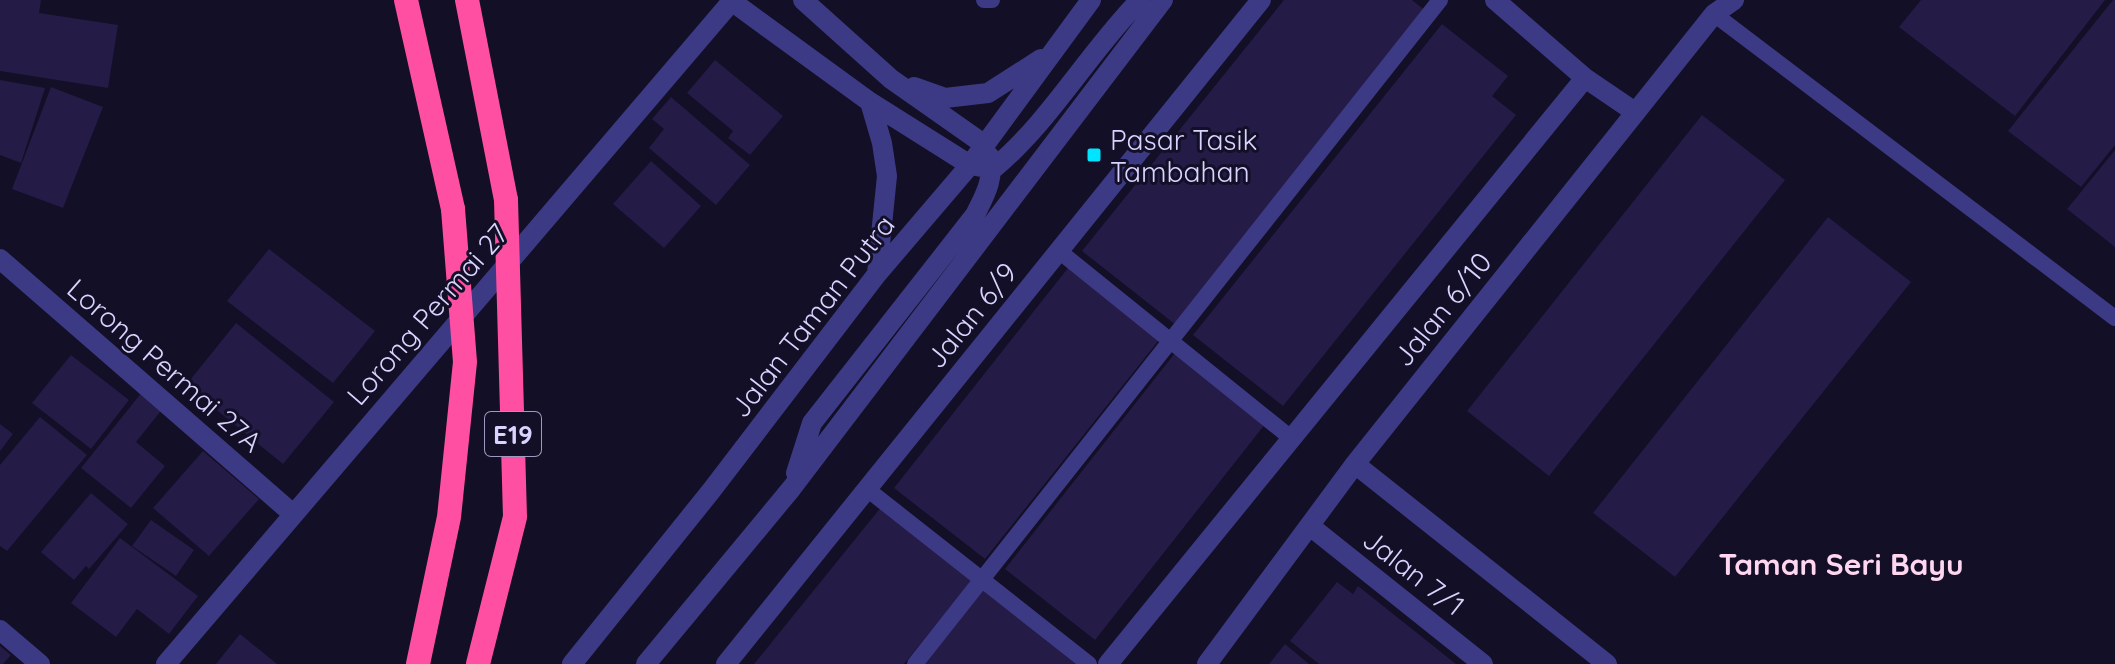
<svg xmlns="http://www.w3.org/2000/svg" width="2115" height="664" viewBox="0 0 2115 664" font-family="Quicksand,sans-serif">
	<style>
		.building { fill: #241b47 }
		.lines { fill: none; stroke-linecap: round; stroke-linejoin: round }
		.service { stroke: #3d3a85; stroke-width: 16 }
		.minor { stroke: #3d3a85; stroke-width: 20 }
		.tertiary { stroke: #3d3a85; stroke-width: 20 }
		.motorway { stroke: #ff4fa3; stroke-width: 24 }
		.motorway-bridge { stroke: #ff4fa3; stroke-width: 24 }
		.poi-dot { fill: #00e5ff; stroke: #130f26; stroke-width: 3 }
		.labels { text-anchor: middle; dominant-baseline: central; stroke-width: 6; stroke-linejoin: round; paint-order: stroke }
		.shield { fill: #130f26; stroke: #9e99be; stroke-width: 2 }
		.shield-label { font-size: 26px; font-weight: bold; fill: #d9d4ff }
		.poi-label { font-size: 28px; fill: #d9d4ff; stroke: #130f26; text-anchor: start }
		.street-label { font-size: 28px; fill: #d9d4ff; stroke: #130f26 }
		.neighbourhood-label { font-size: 30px; font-weight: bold; fill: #ffd6f0; stroke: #130f26 }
	</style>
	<rect width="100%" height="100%" fill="#130f26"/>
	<!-- building -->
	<path class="building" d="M0 0H41L39 13 118 25 108 88 0 71Z
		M1284 0H1412L1427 12 1176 325 1082 251Z
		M1921 0H2105L2015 116 1899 27Z
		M2113 0H2115V145L2081 187 2008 131Z
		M1442 24 1508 76 1492 96 1516 115 1283 406 1193 335Z
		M715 60 783 116 750 155 728 138 733 131 687 93Z
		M0 80 45 88 21 163 0 155Z
		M51 87 103 107 63 208 12 189Z
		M671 97 750 165 716 205 649 148 664 129 652 119Z
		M1702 115 1785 180 1549 476 1467 411Z
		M2115 150V247L2067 209Z
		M651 161 701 206 664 248 613 204Z
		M1828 217 1911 282 1675 577 1593 513Z
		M269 249 375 331 333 383 227 301Z
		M1068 268 1159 340 985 559 894 488Z
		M236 323 334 402 283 464 186 385Z
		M1175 353 1266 423 1095 640 1005 569Z
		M71 355 129 400 91 449 32 403Z
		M143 391 164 407 136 442 165 466 131 508 81 468Z
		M40 417 87 455 7 551 0 546V465Z
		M0 424 13 434 0 451Z
		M203 451 259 499 209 556 153 508Z
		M91 493 128 524 89 569 86 566 74 580 41 552Z
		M882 506 973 579 904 664H754Z
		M151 520 194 550 176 576 132 546Z
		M120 538 198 596 169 634 137 609 116 637 71 603Z
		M1337 582 1353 594 1358 586 1456 664H1319L1290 641Z
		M985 587 1077 664H924Z
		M240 634 277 664H216Z
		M1285 644 1309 664H1269Z
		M0 646 11 655 3 664H0Z"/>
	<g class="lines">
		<!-- service -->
		<path class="service" d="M984 0H992
			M1714 14 2115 318
			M1059 251 1291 438
			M867 489 1089 664
			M915 664 1440 0"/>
		<!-- minor -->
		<path class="minor" d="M1495 0 1585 78 1635 112
			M0 259 293 514
			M1355 464 1607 664
			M1310 526 1483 664
			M0 630 40 664
			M166 664 732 1
			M726 664 1261 0
			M1108 664 1585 78
			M1207 664 1355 464 1714 14 1734 0"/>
		<!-- tertiary -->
		<path class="tertiary" d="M730 0 870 102 970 165 993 169C1050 122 1088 53 1140 0
			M803 0 891 79 985 145
			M914 87 945 98 988 93 1041 59
			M870 102 882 143 887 176 877 274
			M796 473 812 423 975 215C985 195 995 178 989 156
			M572 664 711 491 877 274 970 165 1091 0
			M646 664 791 489 1163 0"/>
		<!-- motorway -->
		<path class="motorway" d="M406 0 453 209
			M467 0 506 200"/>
		<!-- motorway-bridge -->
		<path class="motorway-bridge" d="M418 664 449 517 465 362 453 209
			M478 664 515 517 506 200"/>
	</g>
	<!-- markers -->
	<rect class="poi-dot" x="1086" y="147" width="16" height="16" rx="4"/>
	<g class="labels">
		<!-- shield labels -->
		<rect class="shield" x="485" y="412" width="56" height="44" rx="6"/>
		<g class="shield-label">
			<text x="513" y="434">E19</text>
		</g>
		<!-- poi labels -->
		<g class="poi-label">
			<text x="1110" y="139">Pasar Tasik<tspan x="1110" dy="32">Tambahan</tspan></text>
		</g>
		<!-- street labels -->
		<g class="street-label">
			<text transform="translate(1442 309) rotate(-51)">Jalan 6/10</text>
			<text transform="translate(427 314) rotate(-49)">Lorong Permai 27</text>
			<text transform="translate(971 315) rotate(-51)">Jalan 6/9</text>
			<text transform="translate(812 316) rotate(-52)">Jalan Taman Putra</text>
			<text transform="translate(165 365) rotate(41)">Lorong Permai 27A</text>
			<text transform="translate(1414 572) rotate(38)">Jalan 7/1</text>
		</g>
		<!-- neighbourhood labels -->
		<g class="neighbourhood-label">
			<text x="1841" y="564">Taman Seri Bayu</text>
		</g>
	</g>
</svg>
